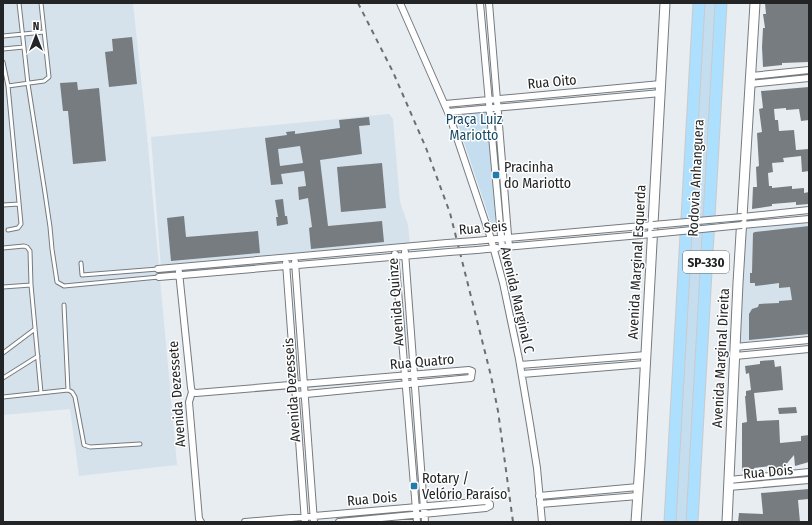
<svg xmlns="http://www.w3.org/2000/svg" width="812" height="525" viewBox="0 0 812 525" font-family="'Fira Sans Condensed',sans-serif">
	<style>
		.built { fill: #d5e2eb }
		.green { fill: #c5deef }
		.building { fill: #767c7f; fill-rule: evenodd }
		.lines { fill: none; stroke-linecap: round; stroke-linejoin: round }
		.service-casing { stroke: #767b7f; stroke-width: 5 }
		.minor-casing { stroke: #767b7f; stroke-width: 8 }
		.secondary-casing { stroke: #767b7f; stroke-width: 11 }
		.motorway-casing { stroke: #cacacb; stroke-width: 13 }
		.service { stroke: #fff; stroke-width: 3 }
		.minor { stroke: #fff; stroke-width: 6 }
		.secondary { stroke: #fff; stroke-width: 9 }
		.motorway { stroke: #addfff; stroke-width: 11 }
		.rail { stroke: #6c6f71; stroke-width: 2; stroke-dasharray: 5 5; stroke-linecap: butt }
		.minor-bridge-casing { stroke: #767b7f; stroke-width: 8; stroke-linecap: butt }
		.minor-bridge { stroke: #fff; stroke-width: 6 }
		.poi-dot { fill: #237caa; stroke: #fff; stroke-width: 1.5 }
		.labels { text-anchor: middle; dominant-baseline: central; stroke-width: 3; stroke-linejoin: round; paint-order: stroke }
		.shield { fill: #fff; stroke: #646666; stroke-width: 1 }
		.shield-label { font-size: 13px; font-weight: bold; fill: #222425 }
		.street-label { font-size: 14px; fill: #222425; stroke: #fff }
		.park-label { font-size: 14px; fill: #184b67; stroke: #fff }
		.poi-label { font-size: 14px; fill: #222425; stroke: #fff; text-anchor: start }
	</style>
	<rect width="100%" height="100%" fill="#e8edf1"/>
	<!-- built -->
	<path class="built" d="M3 3H133L147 135 177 465 79 476 70 409 3 415Z
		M389 114 393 119 400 202 408 225 410 246 161 268 151 137Z
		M809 219V339L736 347 742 225Z"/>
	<!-- green -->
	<path class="green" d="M703 3H716L688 522H675Z
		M488 111 496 229H494L492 226 455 115Z"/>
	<!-- building -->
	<path class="building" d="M765 3H809V62L782 63V65L763 67 762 47 763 28H765L763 14H766Z
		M132 37 137 84 109 87 105 52 113 51 112 39Z
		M77 82 78 90 99 88 106 161 73 164 68 111H63L60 83Z
		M809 87V120L801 121 799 109 786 110V108L774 109 775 120H778L779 131 794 130 796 150 809 149V171L802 172 801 156 783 158 784 162 772 163 773 172 768 173 769 186H772V188L792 186V189L804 188V193L809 192V204L796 205V202L772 204V206L752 209 753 187H757L756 167 759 166 757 133 762 132 759 109 763 108 761 91Z
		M369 117 370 125 359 126 362 154 320 160 328 226 382 221 384 242 311 249 309 228 312 227 308 198 299 200 298 187 306 186 304 171 281 174 283 184 271 185 265 138 287 135 286 132 295 131V134L340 128 339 120ZM300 146 303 163 280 166 278 149Z
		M382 163 386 208 341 212 337 167Z
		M283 199 285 216H287L288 224 277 226 276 217H278L275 200Z
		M184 216 186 237 258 231 260 253 171 261 167 218Z
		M809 226V334L749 340V314L752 309 758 307 759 304 779 303V301L792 300 790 287 779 288V283L755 286V283H750V273H752L753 233 755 232Z
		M774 360 775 367 781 366 783 390 754 393 757 421 779 420 780 443 801 441V436L809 435V462L795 466 794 455 783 468 771 470V466L754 468 755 472H744L742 471V423L747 422 745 396H746V391L751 390 749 373 746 374 745 366 760 364V361Z
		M796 407 797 413 779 414 778 408Z
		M809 489V499L798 500 800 522H738L739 513 763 514 761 493Z"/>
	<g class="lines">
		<!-- service casing -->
		<g class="service-casing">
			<path id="service" d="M19 3 28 84 45 193 50 227 52 249 57 282 64 286 159 277
				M3 36 44 32
				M3 49 24 47
				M3 62 8 86 21 224 18 228 8 230
				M8 86 44 81 49 77 41 3
				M3 205 19 204
				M3 248 24 246 27 247 30 251 31 285 41 393
				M81 263 82 275 158 269
				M3 287 31 285
				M64 305 68 390
				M3 353 35 329
				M3 378 38 356
				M3 397 68 390 72 392 75 397 84 445 90 447 140 444"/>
		</g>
		<!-- minor casing -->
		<g class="minor-casing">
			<path id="minor" d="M400 3 450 117 491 239 503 283 519 359 530 424 537 468 542 522
				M480 3 502 247
				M489 3 509 247
				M751 76 809 70
				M750 84 809 78
				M445 104 661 84
				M448 112 661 93
				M742 217 809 210
				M742 225 809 219
				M475 241 653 225
				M506 247 652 234
				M477 250 497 248
				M405 252 425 522
				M395 254 417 522
				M295 262 314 522
				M286 263 305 522
				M158 269 447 243
				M179 272 191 388 192 392 189 402 199 519 201 522
				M159 277 449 252
				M735 347 809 340
				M735 356 809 349
				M520 365 646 355
				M522 374 645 364
				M192 392 196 393 469 370 472 371 471 378 460 379 296 395
				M729 480 809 472
				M729 487 809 480
				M539 496 638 487
				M540 504 638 496
				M245 522 486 501 490 504V506L486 508 339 522"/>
		</g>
		<!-- secondary casing -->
		<g class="secondary-casing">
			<path id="secondary" d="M636 522 640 464 665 3
				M727 522 738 283 755 3"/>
		</g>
		<!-- motorway casing -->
		<g class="motorway-casing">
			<path id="motorway" d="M670 522 699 3
				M692 522 721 3"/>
		</g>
		<!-- service -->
		<use href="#service" class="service"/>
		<!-- minor -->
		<use href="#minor" class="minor"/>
		<!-- secondary -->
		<use href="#secondary" class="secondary"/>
		<!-- motorway -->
		<use href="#motorway" class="motorway"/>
		<!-- rail -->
		<path class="rail" d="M358 3 393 72 426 148 450 213 491 376 498 411 513 522"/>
		<!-- minor-bridge casing -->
		<g class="minor-bridge-casing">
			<path id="minor-bridge" d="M653 225 742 217
				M652 234 742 225
				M447 243 475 241
				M449 252 477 250"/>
		</g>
		<!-- minor-bridge -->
		<use href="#minor-bridge" class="minor-bridge"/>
	</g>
	<!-- markers -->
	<g class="poi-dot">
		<rect x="492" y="171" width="8" height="8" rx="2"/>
		<rect x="410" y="482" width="8" height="8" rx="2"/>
	</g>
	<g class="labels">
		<!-- shield labels -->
		<rect class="shield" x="683" y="251" width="46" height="22" rx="3"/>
		<g class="shield-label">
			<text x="706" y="262">SP-330</text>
		</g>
		<!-- street labels -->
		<g class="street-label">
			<text transform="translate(552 82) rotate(-5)">Rua Oito</text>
			<text transform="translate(696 178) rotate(-87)">Rodovia Anhanguera</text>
			<text transform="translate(483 228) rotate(-5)">Rua Seis</text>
			<text transform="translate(637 262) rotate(-87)">Avenida Marginal Esquerda</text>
			<text transform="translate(517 300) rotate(77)">Avenida Marginal C</text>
			<text transform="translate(396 302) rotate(-94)">Avenida Quinze</text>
			<text transform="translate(721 358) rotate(-87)">Avenida Marginal Direita</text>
			<text transform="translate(422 362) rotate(-5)">Rua Quatro</text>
			<text transform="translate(292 390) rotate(-94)">Avenida Dezesseis</text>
			<text transform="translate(177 394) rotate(-94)">Avenida Dezessete</text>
			<text transform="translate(768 472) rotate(-5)">Rua Dois</text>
			<text transform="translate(372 499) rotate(-5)">Rua Dois</text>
		</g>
		<!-- park labels -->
		<g class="park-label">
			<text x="474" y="119">Praça Luiz<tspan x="474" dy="16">Mariotto</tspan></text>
		</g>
		<!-- poi labels -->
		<g class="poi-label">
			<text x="504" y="167">Pracinha<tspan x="504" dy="16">do Mariotto</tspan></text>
			<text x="422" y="478">Rotary /<tspan x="422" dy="16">Velório Paraíso</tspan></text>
		</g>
	</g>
	<!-- border -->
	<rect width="812" height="525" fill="none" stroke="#222425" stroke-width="8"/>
	<!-- north arrow -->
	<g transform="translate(36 36)" stroke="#ffffff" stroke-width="3" paint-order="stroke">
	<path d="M0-3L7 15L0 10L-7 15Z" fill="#222425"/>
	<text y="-6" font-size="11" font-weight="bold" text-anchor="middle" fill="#222425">N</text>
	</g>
</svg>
